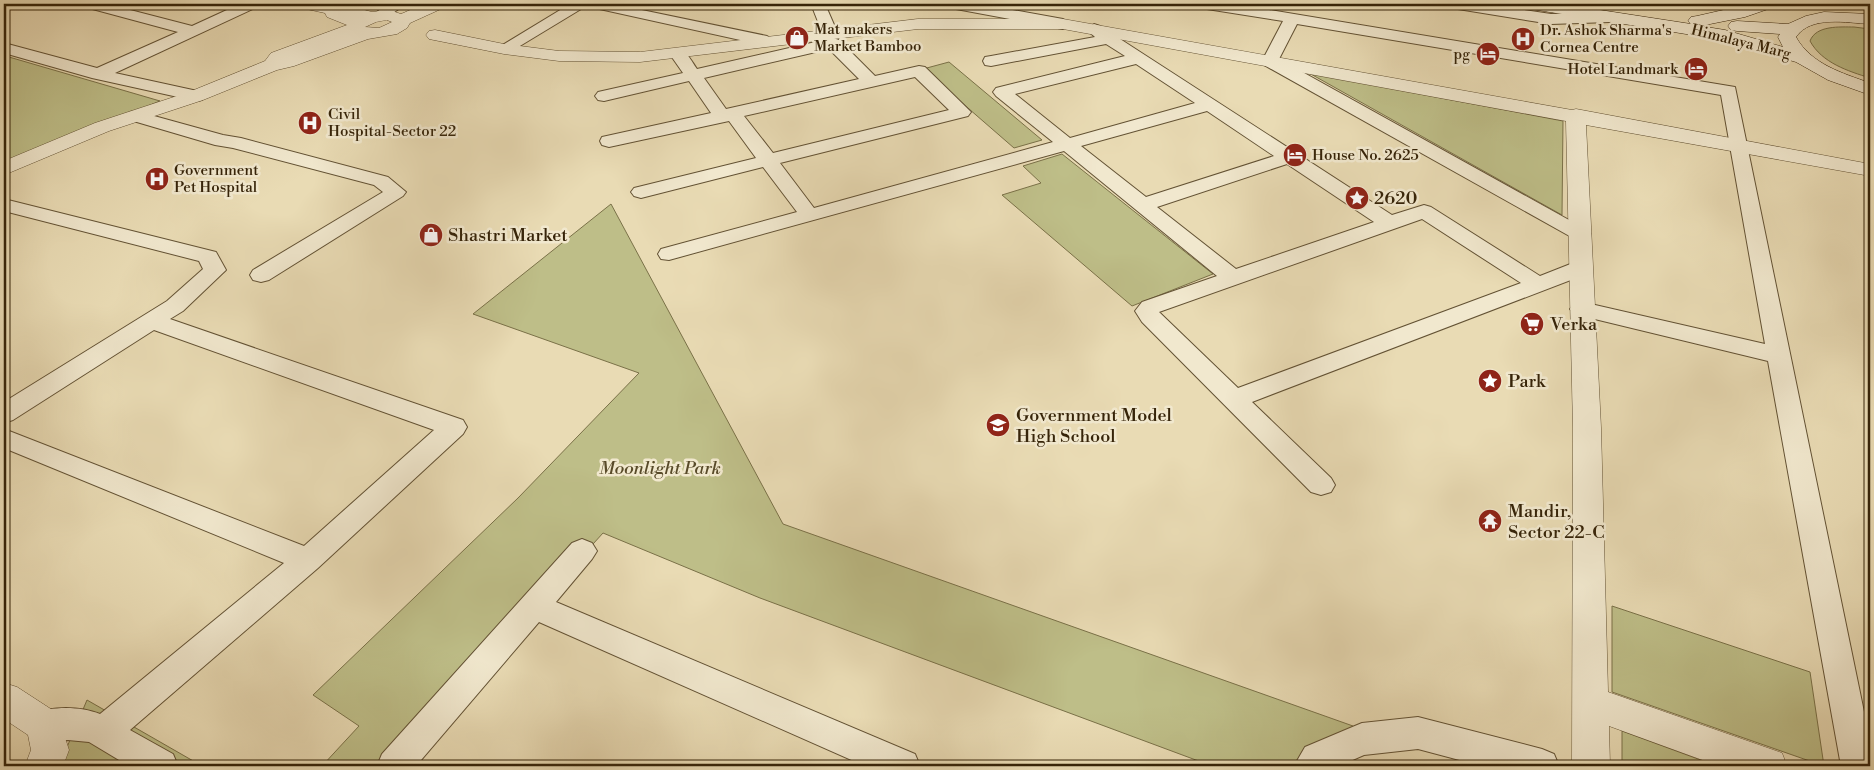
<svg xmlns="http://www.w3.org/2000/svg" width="1874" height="770" viewBox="0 0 1874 770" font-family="'Libre Bodoni',serif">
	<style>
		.green { fill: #bebe88; stroke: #7a7148 }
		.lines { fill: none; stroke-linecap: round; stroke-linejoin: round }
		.minor-casing { stroke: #635234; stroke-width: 2 }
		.tertiary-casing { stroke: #635234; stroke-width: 1 }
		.secondary-casing { stroke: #362409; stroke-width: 1 }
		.minor { fill: #f1e8ce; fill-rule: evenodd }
		.tertiary { fill: #f1e8ce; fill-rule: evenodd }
		.secondary { fill: #f1e8ce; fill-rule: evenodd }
		.labels { text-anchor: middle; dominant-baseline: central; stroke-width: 5; stroke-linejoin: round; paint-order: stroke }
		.far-poi-label { font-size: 15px; fill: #362409; stroke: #f1e8ce; text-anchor: start }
		.far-street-label { font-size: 15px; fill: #362409; stroke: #f1e8ce }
		.poi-label { font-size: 18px; fill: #362409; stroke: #f1e8ce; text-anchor: start }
		.park-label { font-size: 18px; font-style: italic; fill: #584a29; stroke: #f1e8ce }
	</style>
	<rect width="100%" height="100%" fill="#e9dbb4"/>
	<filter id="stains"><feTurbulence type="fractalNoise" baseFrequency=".004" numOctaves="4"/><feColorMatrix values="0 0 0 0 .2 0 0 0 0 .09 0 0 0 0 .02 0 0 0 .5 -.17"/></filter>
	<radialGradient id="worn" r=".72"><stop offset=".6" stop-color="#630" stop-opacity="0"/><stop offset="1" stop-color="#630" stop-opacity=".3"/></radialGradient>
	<!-- green -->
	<path class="green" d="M1854 27 1870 29V78C1848 71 1822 63 1810 41 1816 25 1840 27 1854 27Z
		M9 57 160 101 4 166V60Z
		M949 62 1042 140 1014 148 923 69Z
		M1309 73 1563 121 1562 215Z
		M1062 154 1213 274 1132 306 1002 195 1041 183 1023 166Z
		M611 204 783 524 1353 726 1344 766H1212L760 598 603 533 392 766H322L359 726 313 695 518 498 639 373 473 314Z
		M1612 606 1810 672 1824 766 1612 692Z
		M87 700 202 766H59Z
		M1622 731 1717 766H1622Z"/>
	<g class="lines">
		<!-- minor casing -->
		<g class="minor-casing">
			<path id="minor" d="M83 4H107L192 26 240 4H260L257 7 115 73 202 92 205 96 202 100 196 101 92 78 4 53V43L97 68 178 32 85 7Z
				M388 4H406L384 19H374L371 16Z
				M570 4H613L767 36 775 41 767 46 586 6 510 52H498L496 49Z
				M811 4H825L838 34 836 37H824Z
				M948 4H979L1063 19 1071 24 1063 29 956 9Z
				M1199 4H1233L1735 87 1870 741V766H1841L1768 361 1574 314 1570 309 1574 304 1582 302 1765 344 1721 95 1297 24 1279 59 1587 230 1591 234 1587 238 1580 240 1573 238 1264 65 1262 61 1283 21 1207 9Z
				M1450 4H1485L1551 14 1610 12 1618 17 1610 22 1551 24 1458 9Z
				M1094 24 1100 26 1392 215 1424 205 1431 207 1540 276 1573 263 1581 261 1589 263 1592 268 1589 273 1252 402 1331 478 1335 485 1331 492 1321 495 1311 492 1142 322 1135 311 1142 302 1217 276 1064 151 669 260 661 259 658 254 661 249 797 212 763 167 641 198 634 196 631 192 634 188 756 158 729 121 609 147 602 145 600 141 602 137 711 113 689 81 604 101 598 100 595 96 598 92 683 73 669 53 671 50C685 46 690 59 697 69L833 38 839 40 875 76 919 66 925 67 971 112 968 116 780 163 814 208 1053 142 996 96 993 92 996 88 1125 56 1106 44 991 66 985 65 983 61 985 57 991 56 1095 37 1086 29ZM829 49 859 79 726 109 704 78ZM1136 64 1195 103 1070 138 1015 94ZM915 77 949 110 773 153 744 116ZM1207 111 1274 156 1146 197 1081 146ZM1287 164 1374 222 1236 269 1157 207ZM1422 219 1521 283 1238 388 1159 312Z
				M136 111 223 135 241 138 388 177 406 192 403 196 269 280 261 282 253 280 250 275 253 270 383 192 374 185 233 148 215 145 130 120 127 116 130 112Z
				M4 199 216 252 226 270 183 311 170 319 463 420 467 427 463 434 318 568 130 730 173 754 178 766H129L89 742 68 740 44 741 32 736 27 725 32 714C52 706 80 706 100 714L284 563 4 448V429L304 546 434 430 154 330 13 420 4 423V402L167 301 203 269 199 261 4 211Z
				M582 539 592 543 597 551 592 559 556 602 915 754 920 766H865L539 622 416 766H377L382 754 572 543Z
				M1418 717 1542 749 1554 754 1559 766H1482L1418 749 1364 755 1339 766H1294L1305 747 1350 728 1362 723Z"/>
		</g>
		<!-- tertiary casing -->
		<g class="tertiary-casing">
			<path id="tertiary" d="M300 4H342L372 12 389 10 401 14 424 4H445L443 8 410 23 407 28 397 34 368 39 294 66 277 70 203 100 109 131 4 175V161L95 123 189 92 265 61 271 53 347 25 327 17 325 13 302 8ZM387 20 392 22 379 28 365 27 376 22Z
				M918 19H1063L1572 110 1576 109 1870 164V176L1586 125 1601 428 1608 692 1782 753 1787 766H1719L1609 726 1610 766H1572L1573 428 1566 121 1063 29H918L640 62 559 61 504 54 429 39 426 35 429 31 435 30 504 44 559 51 640 52Z
				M4 683 17 687 57 713 69 750 63 766H25L31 750 28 735 4 719Z"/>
		</g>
		<!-- secondary casing -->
		<g class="secondary-casing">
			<path id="secondary" d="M1523 4H1561L1691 24 1688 21 1691 17 1697 16 1750 4H1773L1771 8 1745 17 1700 26 1725 30 1783 47 1778 37 1780 34 1737 31 1731 30 1728 26 1731 22 1737 21 1788 24 1806 16 1824 12 1870 14V24C1847 23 1811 15 1796 37 1811 64 1842 73 1870 83V95L1828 80 1796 62 1717 39 1531 9 1525 8Z"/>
		</g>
		<!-- minor -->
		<use href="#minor" class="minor"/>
		<!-- tertiary -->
		<use href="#tertiary" class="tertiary"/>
		<!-- secondary -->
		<use href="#secondary" class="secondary"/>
	</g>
	<!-- icons -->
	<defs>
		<g id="shop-disc" transform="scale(1.25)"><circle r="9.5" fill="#8f2418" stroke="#f1e8ce"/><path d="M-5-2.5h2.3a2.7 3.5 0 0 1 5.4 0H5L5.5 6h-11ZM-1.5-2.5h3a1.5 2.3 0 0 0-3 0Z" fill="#fff"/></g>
		<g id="hospital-disc" transform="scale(1.25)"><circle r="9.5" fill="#8f2418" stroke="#f1e8ce"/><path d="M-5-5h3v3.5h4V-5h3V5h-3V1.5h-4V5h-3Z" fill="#fff"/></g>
		<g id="hotel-disc" transform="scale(1.25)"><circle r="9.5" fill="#8f2418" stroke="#f1e8ce"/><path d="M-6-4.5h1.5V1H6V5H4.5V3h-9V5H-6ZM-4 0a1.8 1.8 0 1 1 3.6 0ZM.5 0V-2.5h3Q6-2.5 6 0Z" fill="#fff"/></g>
		<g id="sight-disc" transform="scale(1.25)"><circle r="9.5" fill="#8f2418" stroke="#f1e8ce"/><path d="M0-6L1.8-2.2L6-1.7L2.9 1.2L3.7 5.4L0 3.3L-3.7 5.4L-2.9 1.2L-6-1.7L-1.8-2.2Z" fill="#fff"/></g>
		<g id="supermarket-disc" transform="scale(1.25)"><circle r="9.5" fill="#8f2418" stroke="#f1e8ce"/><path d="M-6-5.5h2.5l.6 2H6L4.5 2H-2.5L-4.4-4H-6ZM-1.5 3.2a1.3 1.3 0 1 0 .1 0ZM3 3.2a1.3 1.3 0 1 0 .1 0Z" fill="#fff"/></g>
		<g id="school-disc" transform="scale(1.25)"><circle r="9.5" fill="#8f2418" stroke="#f1e8ce"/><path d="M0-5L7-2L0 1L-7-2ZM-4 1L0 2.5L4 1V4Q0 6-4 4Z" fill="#fff"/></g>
		<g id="temple-disc" transform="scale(1.25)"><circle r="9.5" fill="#8f2418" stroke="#f1e8ce"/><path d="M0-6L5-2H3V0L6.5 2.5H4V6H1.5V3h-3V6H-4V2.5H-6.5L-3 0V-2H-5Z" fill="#fff"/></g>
	</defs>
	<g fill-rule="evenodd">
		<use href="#shop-disc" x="797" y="38"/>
		<use href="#hospital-disc" x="1523" y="39"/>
		<use href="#hotel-disc" x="1488" y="54"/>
		<use href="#hotel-disc" x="1696" y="69"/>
		<use href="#hospital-disc" x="310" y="123"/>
		<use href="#hotel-disc" x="1295" y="155"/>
		<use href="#hospital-disc" x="157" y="179"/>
		<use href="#sight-disc" x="1357" y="198"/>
		<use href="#shop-disc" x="431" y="235"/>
		<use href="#supermarket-disc" x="1532" y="324"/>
		<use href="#sight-disc" x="1490" y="381"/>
		<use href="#school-disc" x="998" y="425"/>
		<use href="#temple-disc" x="1490" y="521"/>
	</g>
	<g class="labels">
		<!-- far-poi labels -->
		<g class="far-poi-label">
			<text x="814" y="29">Mat makers<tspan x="814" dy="17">Market Bamboo</tspan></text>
			<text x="1540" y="30">Dr. Ashok Sharma's<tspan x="1540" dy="17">Cornea Centre</tspan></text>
			<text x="1470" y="54" text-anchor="end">pg</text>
			<text x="1678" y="69" text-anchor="end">Hotel Landmark</text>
			<text x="328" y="114">Civil<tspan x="328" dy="17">Hospital-Sector 22</tspan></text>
			<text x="1312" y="155">House No. 2625</text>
			<text x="174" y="170">Government<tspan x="174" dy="17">Pet Hospital</tspan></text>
		</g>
		<!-- far-street labels -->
		<g class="far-street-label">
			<text transform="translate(1741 42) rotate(14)">Himalaya Marg</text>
		</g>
		<!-- poi labels -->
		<g class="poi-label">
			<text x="1374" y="198">2620</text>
			<text x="448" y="235">Shastri Market</text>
			<text x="1550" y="324">Verka</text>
			<text x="1508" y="381">Park</text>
			<text x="1016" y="415">Government Model<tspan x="1016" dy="21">High School</tspan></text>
			<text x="1508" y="511">Mandir,<tspan x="1508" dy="21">Sector 22-C</tspan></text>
		</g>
		<!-- park labels -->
		<g class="park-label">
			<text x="660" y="468">Moonlight Park</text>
		</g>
	</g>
	<!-- margin -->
	<rect width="1874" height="770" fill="none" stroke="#e9dbb4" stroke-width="20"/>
	<rect x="5" y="5" width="1864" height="760" fill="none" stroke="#362409" stroke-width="2.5"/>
	<rect x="10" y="10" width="1854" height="750" fill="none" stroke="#362409"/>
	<rect width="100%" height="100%" filter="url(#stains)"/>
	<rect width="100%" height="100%" fill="url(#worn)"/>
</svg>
